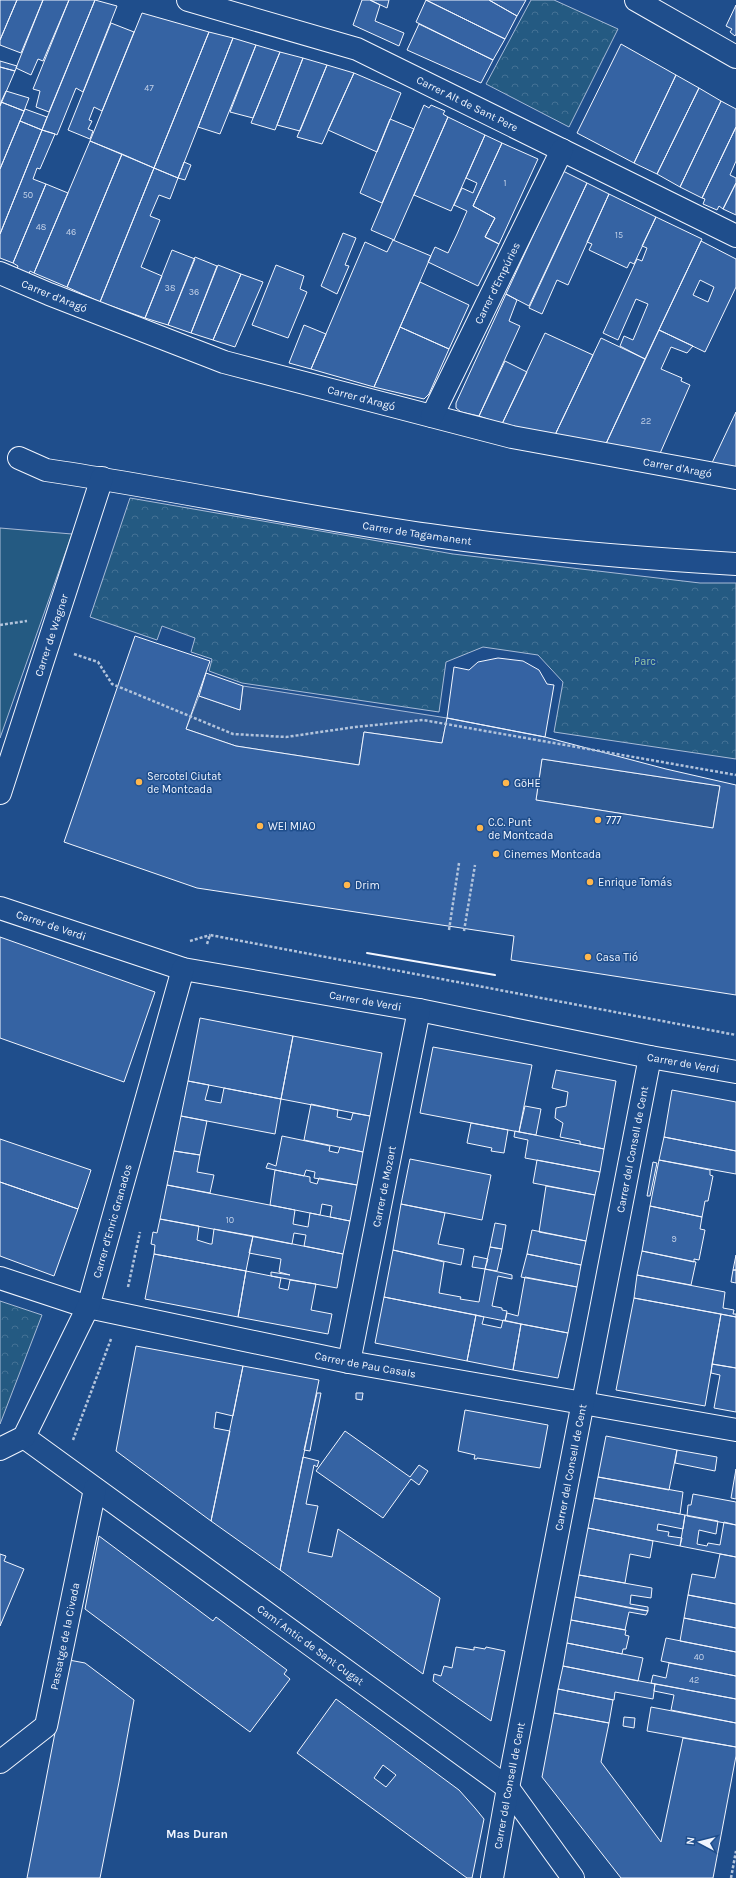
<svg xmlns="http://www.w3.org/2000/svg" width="736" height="1878" viewBox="0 0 736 1878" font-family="Karla,sans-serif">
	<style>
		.grass { fill: #245a82; stroke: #a8bbd7 }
		.park { fill: url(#park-crowns); stroke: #a8bbd7 }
		.parking { fill: #305b95; stroke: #a8bbd7 }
		.building { fill: #3563a3; stroke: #f2f6ff; fill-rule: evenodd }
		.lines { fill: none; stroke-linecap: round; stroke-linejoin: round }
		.minor-casing { stroke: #f2f6ff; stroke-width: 24 }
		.major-casing { stroke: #f2f6ff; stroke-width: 24 }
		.path { stroke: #b3c4dc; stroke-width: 2.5; stroke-dasharray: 3 2; stroke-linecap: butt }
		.minor { stroke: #1f4e8c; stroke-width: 22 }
		.major { stroke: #1f4e8c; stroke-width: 22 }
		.wall { stroke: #f2f6ff; stroke-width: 2 }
		.poi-dot { fill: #ffb74d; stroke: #1f4e8c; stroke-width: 1.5 }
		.labels { text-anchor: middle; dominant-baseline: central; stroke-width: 3; stroke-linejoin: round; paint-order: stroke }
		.number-label { font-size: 9px; fill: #c3d1e8 }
		.street-label { font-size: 11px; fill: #f2f6ff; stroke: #1f4e8c }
		.park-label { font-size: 11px; fill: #97c8a6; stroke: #1f4e8c }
		.poi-label { font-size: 11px; fill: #f2f6ff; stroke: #1f4e8c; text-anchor: start }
		.neighbourhood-label { font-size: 12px; font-weight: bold; fill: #f2f6ff; stroke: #1f4e8c }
	</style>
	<defs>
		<pattern id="park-crowns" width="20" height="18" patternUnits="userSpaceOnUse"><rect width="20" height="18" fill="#245a82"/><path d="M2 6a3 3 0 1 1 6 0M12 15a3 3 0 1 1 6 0" fill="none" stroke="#447295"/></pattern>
	</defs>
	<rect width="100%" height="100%" fill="#1f4e8c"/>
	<!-- grass -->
	<path class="grass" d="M0 528 72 534 0 738Z"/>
	<!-- park -->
	<path class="park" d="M531 0H554L618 29 569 127 486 84Z
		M130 498 453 554 700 583H736V759L554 732 563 682 538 655 483 647 446 662 439 712 242 683 209 671 212 659 191 652 195 638 162 626 157 640 90 617Z
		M0 1301 42 1315 0 1424Z"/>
	<!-- parking -->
	<path class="parking" d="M243 686 447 718 442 743 364 732 359 765 236 746 186 729 199 696 240 710Z
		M542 759 720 786 713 828 536 800Z"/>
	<!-- building -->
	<path class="building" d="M0 0H17L0 40Z
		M17 0H43L21 53 0 45V40Z
		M43 0H69L43 61 38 59 31 75 16 68Z
		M69 0H95L49 112 36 107 40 91 33 89Z
		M95 0 117 6 83 92 76 88 57 135 55 134 42 130Z
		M362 0H370L380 5 375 21 404 33 399 46 353 25Z
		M370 0H389L387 8Z
		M426 0H489L517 16 505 39Z
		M426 0 505 39 493 60 416 22Z
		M489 0H526L517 16Z
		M736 5V34L735 36 730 32 732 29 726 26Z
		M142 13 209 32 154 168 90 141Z
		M111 23 134 32 102 111 94 107 89 120 92 121 88 129 93 131 90 139 68 130Z
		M419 24 493 60 481 83 407 50Z
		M209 32 233 38 178 178 154 168Z
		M233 38 256 45 220 134 198 127Z
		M621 44 676 75 634 163 577 133Z
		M256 45 280 52 253 118 230 112Z
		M280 52 303 58 275 130 251 123Z
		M303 58 327 65 300 131 277 125Z
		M0 61 17 66 15 71 0 67Z
		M327 65 354 73 322 144 297 137Z
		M0 67 15 71 0 106Z
		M354 73 401 93 377 152 328 130Z
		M676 75 699 88 657 174 634 163Z
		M699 88 721 101 680 187 657 174Z
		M6 91 29 98 24 111 1 102Z
		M721 101 736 109V127L702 198 680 187Z
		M1 102 24 111 0 169V106Z
		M424 105 429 108 431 105 445 111 443 114 448 117 394 240 371 230Z
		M25 109 47 117 42 130 20 121Z
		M448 117 485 135 451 211 414 195Z
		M390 119 414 129 382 203 360 193Z
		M20 121 42 130 0 234V169Z
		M736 127V161L730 175 736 178V183L723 209 719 206 717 210 703 204 705 199 702 198Z
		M42 130 55 134 40 169 37 168 33 179 46 184 13 263 0 258V234Z
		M485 135 502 143 473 206 495 218 485 237 499 244 478 286 428 262 435 247 448 253 457 234 467 211 454 205 462 188 473 193 477 183 466 178Z
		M90 141 122 154 67 287 34 273Z
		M502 143 538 159 499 244 485 237 495 218 473 206Z
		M122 154 154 168 100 302 67 287Z
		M184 162 191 165 185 180 178 178Z
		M154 168 178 178 170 199 159 195 150 216 160 220 141 267 162 276 145 318 100 302Z
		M563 171 587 183 529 306 506 294Z
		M587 183 609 194 568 285 557 280 542 314 529 308Z
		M736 183V215L723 209Z
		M46 184 68 193 34 273 30 271 29 274 17 269 18 266 13 263Z
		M609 194 656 217 634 264 630 262 627 268 589 250 592 244 587 242Z
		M656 217 702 239 645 359 620 346 624 336 633 340 648 304 636 299 618 340 603 333 637 259 642 261 647 248 642 246Z
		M343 233 356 238 345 265 349 266 337 294 321 286Z
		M393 240 431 256 374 387 311 369 365 242 387 252Z
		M701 241 736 259V287L705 352 659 330ZM700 280 714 287 708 302 693 295Z
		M172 250 195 259 168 325 145 318Z
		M195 257 217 266 191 333 168 325Z
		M218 265 241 274 213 340 191 333Z
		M276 265 304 276 300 289 307 292 288 338 252 325Z
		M241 274 263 282 235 347 213 340Z
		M420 282 469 305 449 349 400 327Z
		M506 294 517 300 509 321 520 326 479 416 461 412 456 408V403Z
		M304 325 326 334 311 369 289 363Z
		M400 327 449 349 429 394 424 399 374 387Z
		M659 330 693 346 687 353 671 347 661 369 682 378 681 381 690 385 658 458 604 448Z
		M545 333 593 355 554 437 502 424Z
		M601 338 645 359 604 448 554 437Z
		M505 361 527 372 502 424 479 416Z
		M736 412V468L711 465Z
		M135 636 210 661 186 729 236 746 359 765 364 732 442 743 447 718 545 737 666 769 736 785V995L511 960 514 936 197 888 64 842ZM542 759 720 786 713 828 536 800Z
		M498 658 523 661 539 670 547 684 554 685 545 737 447 718 454 667 469 670 478 662Z
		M206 673 243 686 240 710 199 696Z
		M0 937 155 992 124 1082 0 1038Z
		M200 1018 293 1036 281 1099 188 1081Z
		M293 1036 382 1053 370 1116 281 1099Z
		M433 1047 532 1065 519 1132 420 1113Z
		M556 1070 616 1081 604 1149 580 1144V1141L560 1137 563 1123 555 1118 556 1108 566 1106 568 1092 552 1088Z
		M188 1081 209 1085 205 1100 221 1103 224 1088 281 1099 275 1134 181 1116Z
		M672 1090 736 1102V1151L664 1137Z
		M311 1104 338 1110 337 1117 351 1120 353 1113 370 1116 363 1152 304 1140Z
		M525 1106 541 1109 536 1135 519 1132Z
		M181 1116 207 1121 200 1155 174 1151Z
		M471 1123 508 1130 504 1153 491 1151 492 1148 467 1143Z
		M515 1131 604 1149 600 1172 525 1158 528 1140 514 1137Z
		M282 1136 330 1146 329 1151 338 1153 340 1147 363 1152 357 1185 314 1178 315 1172 306 1170 304 1176 266 1168 268 1163 276 1166Z
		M664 1137 736 1151V1174L659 1160Z
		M0 1139 91 1170 78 1209 0 1182Z
		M174 1151 200 1155 197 1172 214 1175 210 1193 167 1185Z
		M410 1159 491 1175 482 1220 401 1204Z
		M537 1160 600 1172 595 1195 533 1183Z
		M659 1160 710 1170V1175L713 1176 708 1201H705L702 1217 650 1206Z
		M653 1162 657 1163 650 1196H647Z
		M275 1170 310 1177V1182L317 1184 319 1178 357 1185 350 1221 330 1217 332 1206 322 1204 320 1215 270 1205Z
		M0 1182 78 1209 54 1276 0 1256Z
		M167 1185 295 1210 293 1224 308 1227 310 1213 350 1221 343 1254 304 1246 306 1235 294 1233 292 1244 160 1219Z
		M546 1186 595 1195 586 1241 539 1232Z
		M401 1204 445 1213 438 1244 464 1249 461 1265 393 1250Z
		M650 1206 702 1217 700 1229 705 1230 699 1260 694 1259V1262L642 1251Z
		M160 1219 199 1226 197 1240 210 1244H212L214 1229 253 1236 246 1271 154 1254 155 1245 151 1244 153 1232 157 1233Z
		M495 1223 506 1225 502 1249 490 1247Z
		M532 1230 586 1241 581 1265 527 1254Z
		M253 1236 343 1254 337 1288 271 1276V1272L290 1275 279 1272 281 1259 249 1253Z
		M490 1247 502 1249 497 1271 485 1269Z
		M393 1250 444 1262 439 1293 461 1297 460 1299 479 1302 485 1269 512 1275V1279L498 1276 492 1306 502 1308V1310L507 1311 505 1321 384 1297Z
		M642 1251 696 1262 691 1285 637 1275Z
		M154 1254 246 1271 238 1317 145 1299Z
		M527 1254 581 1265 577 1287 521 1277Z
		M736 1255V1270H733Z
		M474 1256 488 1259 485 1269 472 1267Z
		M733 1270H736V1283L731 1282Z
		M246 1271 281 1278 279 1288 288 1290 290 1280 316 1284 311 1310 332 1314 328 1334 238 1317Z
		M637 1275 725 1292 723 1308 734 1310 733 1314H736V1317L634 1298Z
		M525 1277 577 1287 568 1333 505 1321 507 1313 518 1316Z
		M384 1297 476 1315 467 1361 375 1343Z
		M634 1298 721 1314 705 1406 616 1390Z
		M721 1314 736 1317V1368L712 1364Z
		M476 1315 484 1317 482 1324 501 1328 503 1320 521 1324 513 1370 467 1361Z
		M521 1324 568 1333 558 1378 513 1370Z
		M136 1346 243 1366 233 1416 216 1412 214 1428 230 1431 211 1521 116 1451Z
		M712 1364 736 1368V1412L714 1408 720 1375 711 1373Z
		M243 1366 319 1380 280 1570 211 1521Z
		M317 1393H321L310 1451 304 1450Z
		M356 1393H363L362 1400 356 1399Z
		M465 1410 548 1425 540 1468 477 1458V1459H474L475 1455 458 1451Z
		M345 1431 410 1477 419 1465 428 1471 419 1485 411 1479 383 1518 316 1471Z
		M606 1436 677 1450 669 1490 598 1477Z
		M677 1450 717 1457 715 1471 675 1463Z
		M303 1457 319 1461 317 1467 314 1465 306 1504 318 1506 308 1552 332 1557 338 1529 440 1598 423 1674 280 1570Z
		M736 1469V1499L731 1498Z
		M598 1477 683 1492 680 1514 594 1498Z
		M693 1494 736 1502V1525L687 1516 688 1505H691Z
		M594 1498 685 1515 683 1529 658 1524 657 1530 669 1532 668 1536 682 1538 680 1546 588 1528Z
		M685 1515 718 1521 716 1534 699 1530 697 1544 707 1546 708 1543 720 1545 724 1522 736 1525V1557L680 1546Z
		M588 1528 653 1541 650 1558 630 1554 625 1583 579 1575Z
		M99 1536 213 1621 216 1617 287 1670 284 1674 290 1679 250 1732 85 1609Z
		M0 1554 6 1556 4 1561 24 1569 0 1626Z
		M720 1554 736 1557V1604L688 1595 692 1574 715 1578Z
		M579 1575 652 1588 651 1598 631 1595 630 1604 648 1607V1611L575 1597Z
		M688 1595 736 1604V1628L684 1618Z
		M575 1597 629 1608 648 1611 646 1615 629 1612 625 1630 571 1620Z
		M684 1618 736 1628V1652L680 1641Z
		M571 1620 626 1630 625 1635 629 1636 626 1649H623L622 1654 567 1643Z
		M666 1638 736 1652V1676L661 1661Z
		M567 1643 643 1658 638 1681 563 1666Z
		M456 1647 474 1650V1647L485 1649 486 1647 505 1651 491 1721 433 1681 434 1674 441 1676 444 1666 452 1668Z
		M69 1660 85 1663 134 1700 119 1782 100 1878H27Z
		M669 1663 736 1676V1699L651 1683 653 1675 666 1678Z
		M563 1666 655 1684 653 1699 615 1692 614 1700 558 1689Z
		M655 1684 736 1699V1723L671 1710 674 1695 654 1691Z
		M558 1689 613 1700 609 1723 554 1713Z
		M336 1699 459 1790 475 1808 484 1819 472 1878H467L297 1753ZM383 1765 396 1775 386 1787 374 1778Z
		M651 1707 736 1723V1747L647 1731Z
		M554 1713 609 1723 601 1762 661 1842 683 1738 736 1747V1756L713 1878H621L542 1777Z
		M624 1717 635 1718 634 1728 623 1726Z"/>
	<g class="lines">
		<!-- minor casing -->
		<g class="minor-casing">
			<g id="minor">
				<path id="s1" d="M188 0 357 49 736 236"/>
				<path id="s2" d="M0 273 49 294 224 362 512 437 736 478"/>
				<path id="s3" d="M432 416 562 150"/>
				<path id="s4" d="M19 458 46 470C174 489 301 517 429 535 531 550 634 558 736 564"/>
				<path id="s5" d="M0 793 102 478"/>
				<path id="s6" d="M0 908 183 969 419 1010 650 1057 736 1072"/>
				<path id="s7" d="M0 1278 88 1307 349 1362 736 1430"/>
				<path id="s8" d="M349 1362 419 1010"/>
				<path id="s9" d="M24 1437 508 1788 573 1878"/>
				<path id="s10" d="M0 1449 24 1437 88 1307 183 969"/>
				<path id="s11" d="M0 1762 46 1726 95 1489"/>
				<path id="s12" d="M492 1878 508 1788 650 1057"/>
			</g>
		</g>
		<!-- major casing -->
		<g class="major-casing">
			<path id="major" d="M636 0 736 57"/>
		</g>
		<!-- path -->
		<path class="path" d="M0 625 27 621
			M74 654 98 662 112 684 233 734 286 737 355 727 423 720 736 775
			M449 930 459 863
			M464 931 475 865
			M190 941 210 935
			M207 944 210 935 736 1035
			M128 1287 140 1232
			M73 1440 111 1339
			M731 1878 736 1851"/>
		<!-- minor -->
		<use href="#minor" class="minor"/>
		<!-- major -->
		<use href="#major" class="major"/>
		<!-- wall -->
		<path class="wall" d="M367 953 495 975"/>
	</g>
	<!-- markers -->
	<g class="poi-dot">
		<circle cx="139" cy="782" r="4"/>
		<circle cx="506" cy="783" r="4"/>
		<circle cx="598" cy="820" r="4"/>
		<circle cx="260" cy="826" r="4"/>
		<circle cx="480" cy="828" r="4"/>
		<circle cx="496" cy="854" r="4"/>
		<circle cx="590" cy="882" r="4"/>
		<circle cx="347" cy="885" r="4"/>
		<circle cx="588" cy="957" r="4"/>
	</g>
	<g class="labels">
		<!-- number labels -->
		<g class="number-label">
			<text x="149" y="88">47</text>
			<text x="505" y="183">1</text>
			<text x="28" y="195">50</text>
			<text x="41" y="227">48</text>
			<text x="71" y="232">46</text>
			<text x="619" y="235">15</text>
			<text x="170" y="288">38</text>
			<text x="194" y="292">36</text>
			<text x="646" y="421">22</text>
			<text x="230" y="1220">10</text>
			<text x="674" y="1239">9</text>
			<text x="699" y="1657">40</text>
			<text x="694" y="1680">42</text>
		</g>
		<!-- street labels -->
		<g class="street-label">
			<text stroke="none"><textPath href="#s1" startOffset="299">Carrer Alt de Sant Pere</textPath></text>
			<text stroke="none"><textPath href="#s3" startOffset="148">Carrer d'Empúries</textPath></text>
			<text stroke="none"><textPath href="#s2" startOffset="59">Carrer d'Aragó</textPath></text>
			<text stroke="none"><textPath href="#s2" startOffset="383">Carrer d'Aragó</textPath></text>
			<text stroke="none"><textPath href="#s2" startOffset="707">Carrer d'Aragó</textPath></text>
			<text stroke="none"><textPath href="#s4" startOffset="406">Carrer de Tagamanent</textPath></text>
			<text stroke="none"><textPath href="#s5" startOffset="166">Carrer de Wagner</textPath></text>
			<text stroke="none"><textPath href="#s6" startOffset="54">Carrer de Verdi</textPath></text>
			<text stroke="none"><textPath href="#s6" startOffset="378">Carrer de Verdi</textPath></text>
			<text stroke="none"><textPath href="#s6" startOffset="702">Carrer de Verdi</textPath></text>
			<text stroke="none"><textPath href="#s12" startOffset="742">Carrer del Consell de Cent</textPath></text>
			<text stroke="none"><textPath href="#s8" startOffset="179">Carrer de Mozart</textPath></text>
			<text stroke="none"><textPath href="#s10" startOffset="261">Carrer d'Enric Granados</textPath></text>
			<text stroke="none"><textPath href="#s7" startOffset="376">Carrer de Pau Casals</textPath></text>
			<text stroke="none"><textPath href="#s12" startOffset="418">Carrer del Consell de Cent</textPath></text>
			<text stroke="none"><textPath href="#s11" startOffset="150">Passatge de la Civada</textPath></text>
			<text stroke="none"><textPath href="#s9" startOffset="354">Camí Antic de Sant Cugat</textPath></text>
			<text stroke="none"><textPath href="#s12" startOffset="94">Carrer del Consell de Cent</textPath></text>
		</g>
		<!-- park labels -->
		<g class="park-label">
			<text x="645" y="661">Parc</text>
		</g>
		<!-- poi labels -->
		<g class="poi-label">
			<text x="147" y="776">Sercotel Ciutat<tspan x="147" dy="13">de Montcada</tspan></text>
			<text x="514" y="783">GöHE</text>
			<text x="606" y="820">777</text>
			<text x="488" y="822">C.C. Punt<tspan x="488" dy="13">de Montcada</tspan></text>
			<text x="268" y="826">WEI MIAO</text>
			<text x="504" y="854">Cinemes Montcada</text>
			<text x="598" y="882">Enrique Tomás</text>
			<text x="355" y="885">Drim</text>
			<text x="596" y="957">Casa Tió</text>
		</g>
		<!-- neighbourhood labels -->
		<g class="neighbourhood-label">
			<text x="197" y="1834">Mas Duran</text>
		</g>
	</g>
	<!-- north arrow -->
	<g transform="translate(700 1842) rotate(277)" stroke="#1f4e8c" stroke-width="3" paint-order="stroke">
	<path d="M0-3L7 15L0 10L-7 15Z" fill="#f2f6ff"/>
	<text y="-6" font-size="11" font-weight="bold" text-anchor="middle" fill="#f2f6ff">N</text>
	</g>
</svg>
